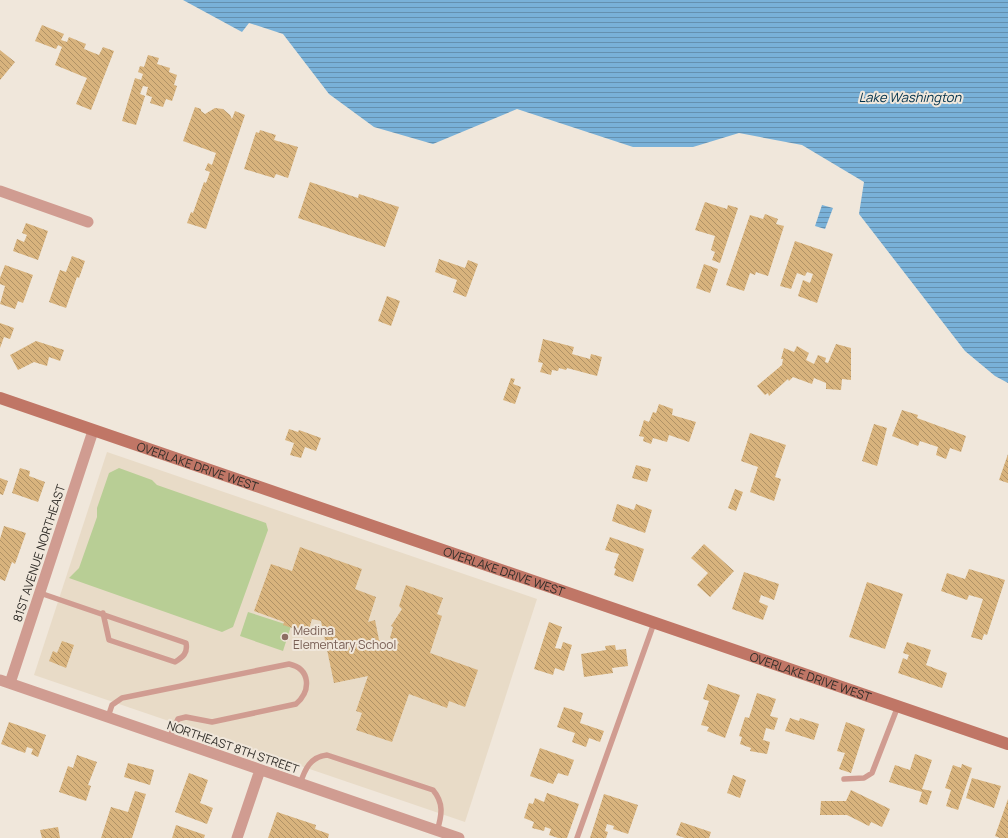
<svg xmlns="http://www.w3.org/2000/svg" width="1008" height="838" viewBox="0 0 1008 838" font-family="Manrope,sans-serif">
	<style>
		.built { fill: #e8dbc7 }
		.pitch { fill: #b8ce95 }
		.water { fill: url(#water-rules) }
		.building { fill: url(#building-back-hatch) }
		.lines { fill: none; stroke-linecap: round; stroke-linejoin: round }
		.lane { stroke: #d09c91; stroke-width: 5.5 }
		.street { stroke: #d09c91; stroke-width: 11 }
		.secondary { stroke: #c07666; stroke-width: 12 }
		.education-dot { fill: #8d6e63; stroke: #f0e7db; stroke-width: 1.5 }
		.labels { text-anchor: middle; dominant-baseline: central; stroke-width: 4; stroke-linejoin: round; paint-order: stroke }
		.street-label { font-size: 12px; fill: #312e29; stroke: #f0e7db }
		.education-label { font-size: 12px; fill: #785e54; stroke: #f0e7db; text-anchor: start }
		.water-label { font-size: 13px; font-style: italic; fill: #01314b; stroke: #f0e7db }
	</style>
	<defs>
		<pattern id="water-rules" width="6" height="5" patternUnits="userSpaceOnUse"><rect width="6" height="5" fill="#79b1d8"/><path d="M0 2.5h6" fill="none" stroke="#6490af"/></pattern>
		<pattern id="building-back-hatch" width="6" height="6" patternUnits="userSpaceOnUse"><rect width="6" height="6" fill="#d8b37d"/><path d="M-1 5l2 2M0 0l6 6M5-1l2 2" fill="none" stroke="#b09266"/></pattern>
	</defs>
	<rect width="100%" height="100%" fill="#f0e7db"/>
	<!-- built -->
	<path class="built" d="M107 452 537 599 465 822 34 675Z"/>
	<!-- pitch -->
	<path class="pitch" d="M119 468 152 480 157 485 266 523 268 530 233 627 222 632 69 578 79 568 97 517V508L109 473Z
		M248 612 291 626 283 651 240 636Z"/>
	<!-- water -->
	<path class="water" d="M183 0H1008V383L995 376 965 351 859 214 864 182 802 145 739 133 693 147H633L517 109 433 144 374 127 329 94 283 34 249 23 242 32Z
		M822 205 833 208 825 229 815 226Z"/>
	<!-- building -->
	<path class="building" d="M42 25 64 34 61 40 67 42 69 37 86 44 84 49 99 55 103 47 114 51 91 110 76 104 87 78 55 65 62 47 58 45 56 49 35 41Z
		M0 50 15 62 0 80Z
		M148 55 159 58 157 64 170 68 169 72 177 75 174 85 177 86 172 101 166 99 163 107 150 103 152 97 146 95 148 87 143 86 140 94 145 96 136 125 122 121 135 78 141 80 143 74 138 72 140 66 144 67Z
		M195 107 201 109V111L205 114 215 108 223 109 230 115 232 119 235 111 245 115 206 229 187 223 191 212 193 213 204 182 206 183 210 172 205 170 208 163 212 165 216 153 183 141Z
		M260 130 276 135 274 140 298 147 288 178 276 174 274 178 244 169 256 132 259 133Z
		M310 182 358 198 359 194 399 207 385 247 298 218Z
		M705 202 727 209 728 205 738 208 720 263 712 260 715 252 711 250 715 236 695 230Z
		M765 214 778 219 776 224 784 226 768 276 756 272 755 275 750 273 744 291 726 285 750 215 763 219Z
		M26 223 48 231 38 260 13 251 17 239 24 242 27 235 22 233Z
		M795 241 833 254 817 303 798 296 803 280 810 283 813 274 807 272 805 276 797 273 791 289 780 286Z
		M72 256 85 261 79 278 77 277 66 308 49 302 60 270 66 272Z
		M439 259 465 268 468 260 478 264 466 297 453 292 457 280 435 272Z
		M704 264 718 269 710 293 696 288Z
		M5 265 33 275 23 303 18 301 15 309 0 304 5 286 0 284V278Z
		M387 296 400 301 391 326 378 321Z
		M0 323 14 328 10 339 4 337 0 348Z
		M543 339 574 347 572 354 590 359 591 354 602 357 597 376 567 368 566 370 559 368 558 371 552 370 551 375 540 372 543 363 538 362Z
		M36 341 64 350 60 361 49 357 47 366 34 362 18 370 10 355Z
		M836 344 851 348V380L842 379 841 390 826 389V383L814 378 812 384 793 377 789 381 788 379 769 396 768 393 765 395 757 386 782 365 783 359H781L784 348 794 352 797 346 809 353 806 360 814 364 818 355 826 358 825 362 828 363Z
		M511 378 515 379 513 384 521 387 515 404 503 400Z
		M659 404 673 409 672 415 696 422 689 442 669 435 667 442 653 438 651 444 643 441 644 437 639 436 644 420 649 422 653 412 656 413Z
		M902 410 918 415 917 418 966 436 961 452 950 448 946 459 936 455 938 447 920 441 918 446 892 436Z
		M874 424 887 428 877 466 862 461Z
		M289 429 298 432 299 430 321 438 316 451 305 447 301 458 290 455 294 443 285 440Z
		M750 433 786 445 775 477 781 479 774 501 750 492 758 467 741 461Z
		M1008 454V483L999 480Z
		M636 465 651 469 647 482 632 478Z
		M20 468 30 471 29 476 45 482 38 502 12 493Z
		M0 478 8 481 3 495 0 494Z
		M735 489 743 492 736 511 728 508Z
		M617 504 634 510 636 504 652 510 645 533 612 521Z
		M4 526 26 533 15 564 12 562 5 581 0 579V539Z
		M610 537 644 549 633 582 614 575 616 569 614 568 619 554 605 550Z
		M704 544 734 571 710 597 697 585 708 573 691 558Z
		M300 547 362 569 355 589 376 597 368 622 375 620 379 640 394 650 399 642 390 638 393 627 391 626 402 609 399 606 406 585 443 598 437 614 442 616 430 653 478 670 465 707 449 701 447 708 409 694 392 742 356 730 362 713 356 711 368 676 334 683 321 621 312 619 308 633 283 625 284 622 254 611 271 564 292 571Z
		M969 569 1005 580 987 635 984 634 982 640 971 637 983 599 969 595 967 600 941 591 947 573 965 579Z
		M744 572 779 584 774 600 761 595 759 602 768 606 763 620 732 609Z
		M867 582 903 594 885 649 849 637Z
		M549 622 562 627 555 648 561 649 563 642 572 645 564 671 555 668 553 675 534 669Z
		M62 641 74 645 66 668 49 661 53 651 57 653Z
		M907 642 931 650 926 665 947 673 942 688 898 673 903 658 907 660 909 655 903 653Z
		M615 645 616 650 626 649 628 666 612 668 613 673 584 677 581 654 606 650 605 646Z
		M708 684 740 695 725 738 707 731 709 727 701 725 709 701 703 699Z
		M757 693 776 699 770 716 778 718 774 730 766 728 763 740 770 742 767 754 750 751 751 748 740 744 742 737 739 736 745 717 749 718Z
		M564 707 583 713 580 723 604 731 600 742 589 738 586 747 572 742 575 733 557 727Z
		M790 718 799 721 800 718 819 724 814 740 785 731Z
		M9 722 46 735 38 757 31 754 33 749 27 747 25 753 1 744Z
		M846 722 865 729 851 773 839 769 845 753 837 751Z
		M540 748 574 760 568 776 558 773 553 784 530 776Z
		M915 754 932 760 922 789 932 791 927 805 919 802 922 792 889 782 895 765 910 770Z
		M77 755 97 762 88 785 91 786 86 801 59 792 68 766 73 768Z
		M128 763 154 770 150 785 124 777Z
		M962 764 972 768 958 810 946 806 951 790 945 788 953 765 961 768Z
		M189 773 208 780 200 803 213 808 207 824 175 812Z
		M733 775 746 780 740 798 727 793Z
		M972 778 1001 786 994 808 966 798Z
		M851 790 890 809 882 827 871 822 869 826 847 815H820L821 801H846Z
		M135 791 146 794 132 838H101L111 807 128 812Z
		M547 793 579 804 567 838H558L549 835 551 829 545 827 544 831 532 828 534 822 524 818 529 803 533 804 535 798 544 802Z
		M604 794 638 805 628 834 613 829 614 826 607 824 605 831 608 832 606 838H590Z
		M1008 799V838H1000L995 836Z
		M277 812 316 825 315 829 329 834 328 838H268Z
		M681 822 711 832 709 838H685L676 835Z
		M176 825 205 835 204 838H172Z
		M58 827 60 838H42L40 830Z"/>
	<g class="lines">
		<!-- lane -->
		<path class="lane" d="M40 593 186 643C188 653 183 657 175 662L109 640 103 613
			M108 717 112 705 122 698 289 664C311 669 311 691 296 704L212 722 186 717 178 719 169 738
			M844 779 864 778 872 773 898 706
			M300 784C305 769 310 757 327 755L433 790C444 803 442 815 437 831
			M577 838 654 623"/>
		<!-- street -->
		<path class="street" d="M0 191 88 222
			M0 680 459 838
			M10 683 93 431
			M237 838 260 770"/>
		<!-- secondary -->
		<path class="secondary" id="s1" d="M0 398 1008 744"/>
	</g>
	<!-- markers -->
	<circle class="education-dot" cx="285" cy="637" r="4"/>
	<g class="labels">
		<!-- street labels -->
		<g class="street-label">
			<text stroke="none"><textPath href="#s1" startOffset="209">OVERLAKE DRIVE WEST</textPath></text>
			<text transform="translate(39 553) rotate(-72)">81ST AVENUE NORTHEAST</text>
			<text stroke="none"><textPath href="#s1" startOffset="533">OVERLAKE DRIVE WEST</textPath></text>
			<text stroke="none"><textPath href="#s1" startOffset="857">OVERLAKE DRIVE WEST</textPath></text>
			<text transform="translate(233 747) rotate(19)">NORTHEAST 8TH STREET</text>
		</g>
		<!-- education labels -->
		<g class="education-label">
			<text x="293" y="630">Medina<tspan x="293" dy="14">Elementary School</tspan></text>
		</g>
		<!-- water labels -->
		<g class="water-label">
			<text x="910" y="97">Lake Washington</text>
		</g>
	</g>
</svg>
